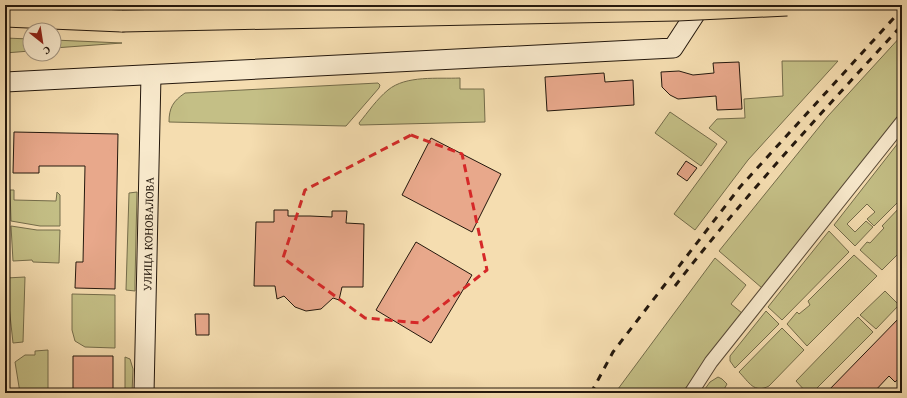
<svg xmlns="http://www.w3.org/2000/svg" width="907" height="398" viewBox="0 0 907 398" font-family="'Gentium Book Plus',serif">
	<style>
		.green { fill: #c4bf86; stroke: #746c4a }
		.building { fill: #e8a88b; stroke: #24180d }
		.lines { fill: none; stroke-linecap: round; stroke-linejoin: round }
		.street-casing { stroke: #584936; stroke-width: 15 }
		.secondary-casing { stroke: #24180d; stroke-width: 21 }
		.primary-casing { stroke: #24180d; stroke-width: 23 }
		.street { stroke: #f8e9cc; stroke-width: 13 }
		.secondary { stroke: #f8e9cc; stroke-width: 19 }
		.primary { stroke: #f5ddb0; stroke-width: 21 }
		.rail { stroke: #24180d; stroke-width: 3; stroke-dasharray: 7 7; stroke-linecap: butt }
		.primary-bridge-casing { stroke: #24180d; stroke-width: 23; stroke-linecap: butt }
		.primary-bridge { stroke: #f5ddb0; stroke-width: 21 }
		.marked { fill: none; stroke: #d62828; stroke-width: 3; stroke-dasharray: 8 5; stroke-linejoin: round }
		.labels { text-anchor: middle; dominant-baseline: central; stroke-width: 3; stroke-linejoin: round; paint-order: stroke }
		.street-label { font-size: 12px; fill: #24180d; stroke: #f8e9cc }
	</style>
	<rect width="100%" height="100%" fill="#f5ddb0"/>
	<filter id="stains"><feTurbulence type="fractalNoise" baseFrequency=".005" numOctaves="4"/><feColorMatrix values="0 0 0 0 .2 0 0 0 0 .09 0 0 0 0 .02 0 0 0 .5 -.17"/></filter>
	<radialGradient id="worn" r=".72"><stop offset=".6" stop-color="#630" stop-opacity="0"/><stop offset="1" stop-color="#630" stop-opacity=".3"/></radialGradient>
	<!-- green -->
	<path class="green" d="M902 35V114L762 288 719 251 828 116Z
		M5 38 30 39V51L5 53Z
		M54 40 122 43 54 48Z
		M782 61H838L748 160 695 230 674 214 727 142 709 128 717 119 745 118 744 99 783 96Z
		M460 78V89H484L485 122 360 125 359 123C368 112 377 99 388 90 406 75 438 79 460 78Z
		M378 83 380 85 379 88 346 126 169 122C169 108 173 101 185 93Z
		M670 112 717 144 701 166 655 133Z
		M902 138V198L874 226 867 219 875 212 867 204 847 224 855 232 866 221 873 227 855 246 834 225Z
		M10 190H14V200L56 201 57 192 60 195V226H40L11 221Z
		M137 192 135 282V291L126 290 129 193Z
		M902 205V250L882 270 860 250 867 242 870 243 884 228 882 226Z
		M11 226 37 230H60L59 263 33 262 32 260 13 261Z
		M829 231 849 252 782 320 768 307Z
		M854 255 877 276 807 346 787 324 797 312 799 314 810 305 808 301Z
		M715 258 746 285 731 304 742 313 682 393H615Z
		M25 277 23 342 13 343 6 278Z
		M885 291 899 305 876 329 860 315Z
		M72 294 115 295V348L85 347 75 341 72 330Z
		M766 311 779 324 735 368 730 361V356Z
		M858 317 873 332 812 393H807L796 381Z
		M782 328 804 350 769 386C754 394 749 382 739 372Z
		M48 350V392L20 393 15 362 25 355H35V351Z
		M125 357 130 359 133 369 132 393H125Z
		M718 377 722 379 727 384 722 393H702L710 382Z"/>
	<!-- building -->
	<path class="building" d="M739 62 742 109 717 110 716 96 678 99 670 95 662 87 661 72 679 71 693 75 714 73 713 63Z
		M604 73 605 82 633 80 634 105 547 111 545 77Z
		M14 132 118 134 115 289 75 288 76 262H83L85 166H39V173H13Z
		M431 138 501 174 472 232 402 195Z
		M686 161 697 168 687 181 677 174Z
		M274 210H288V216H310L332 217V211H347L346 223 364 224 363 287H342L339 300 333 298 321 309 306 311 295 307 284 296 277 299 275 286H254L256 222H274Z
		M416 242 472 275 431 343 376 310Z
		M195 314H209V335H196Z
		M902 315V376L895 382 889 376 873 393H826Z
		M73 356H113V393H73Z"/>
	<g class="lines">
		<!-- street casing -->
		<g class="street-casing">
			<path id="street" d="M691 393 711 362 902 122"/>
		</g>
		<!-- secondary casing -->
		<g class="secondary-casing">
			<g id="secondary">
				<path d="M5 82 673 48 701 5"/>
				<path id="s1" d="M144 393 151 75"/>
			</g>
		</g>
		<!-- primary casing -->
		<g class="primary-casing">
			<path id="primary" d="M5 16 122 21"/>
		</g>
		<!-- street -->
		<use href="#street" class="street"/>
		<!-- secondary -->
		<use href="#secondary" class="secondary"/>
		<!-- primary -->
		<use href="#primary" class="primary"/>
		<!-- rail -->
		<path class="rail" d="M675 286C745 195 824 110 902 25
			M591 393 613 352 740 187 902 9"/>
		<!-- primary-bridge casing -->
		<g class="primary-bridge-casing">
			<path id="primary-bridge" d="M122 21 677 10 787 5"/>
		</g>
		<!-- primary-bridge -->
		<use href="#primary-bridge" class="primary-bridge"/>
	</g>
	<!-- marked area -->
	<path class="marked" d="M411 135 462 154 487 270 420 323 365 318 283 258 305 190Z"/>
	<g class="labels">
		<!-- street labels -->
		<g class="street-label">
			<text stroke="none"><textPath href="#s1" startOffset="159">УЛИЦА КОНОВАЛОВА</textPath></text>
		</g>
	</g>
	<!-- margin -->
	<rect width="907" height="398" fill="none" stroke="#f5ddb0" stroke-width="20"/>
	<rect x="6" y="6" width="895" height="386" fill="none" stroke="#24180d" stroke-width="2"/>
	<rect x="10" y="10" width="887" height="378" fill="none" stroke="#24180d"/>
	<!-- north arrow -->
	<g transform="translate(42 42) rotate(150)"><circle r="19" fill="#f8e9cc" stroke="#a39580"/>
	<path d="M0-3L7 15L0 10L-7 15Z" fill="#8f2418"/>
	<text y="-6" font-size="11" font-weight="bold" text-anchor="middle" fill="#24180d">С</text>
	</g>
	<rect width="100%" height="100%" filter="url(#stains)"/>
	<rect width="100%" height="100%" fill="url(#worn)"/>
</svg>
